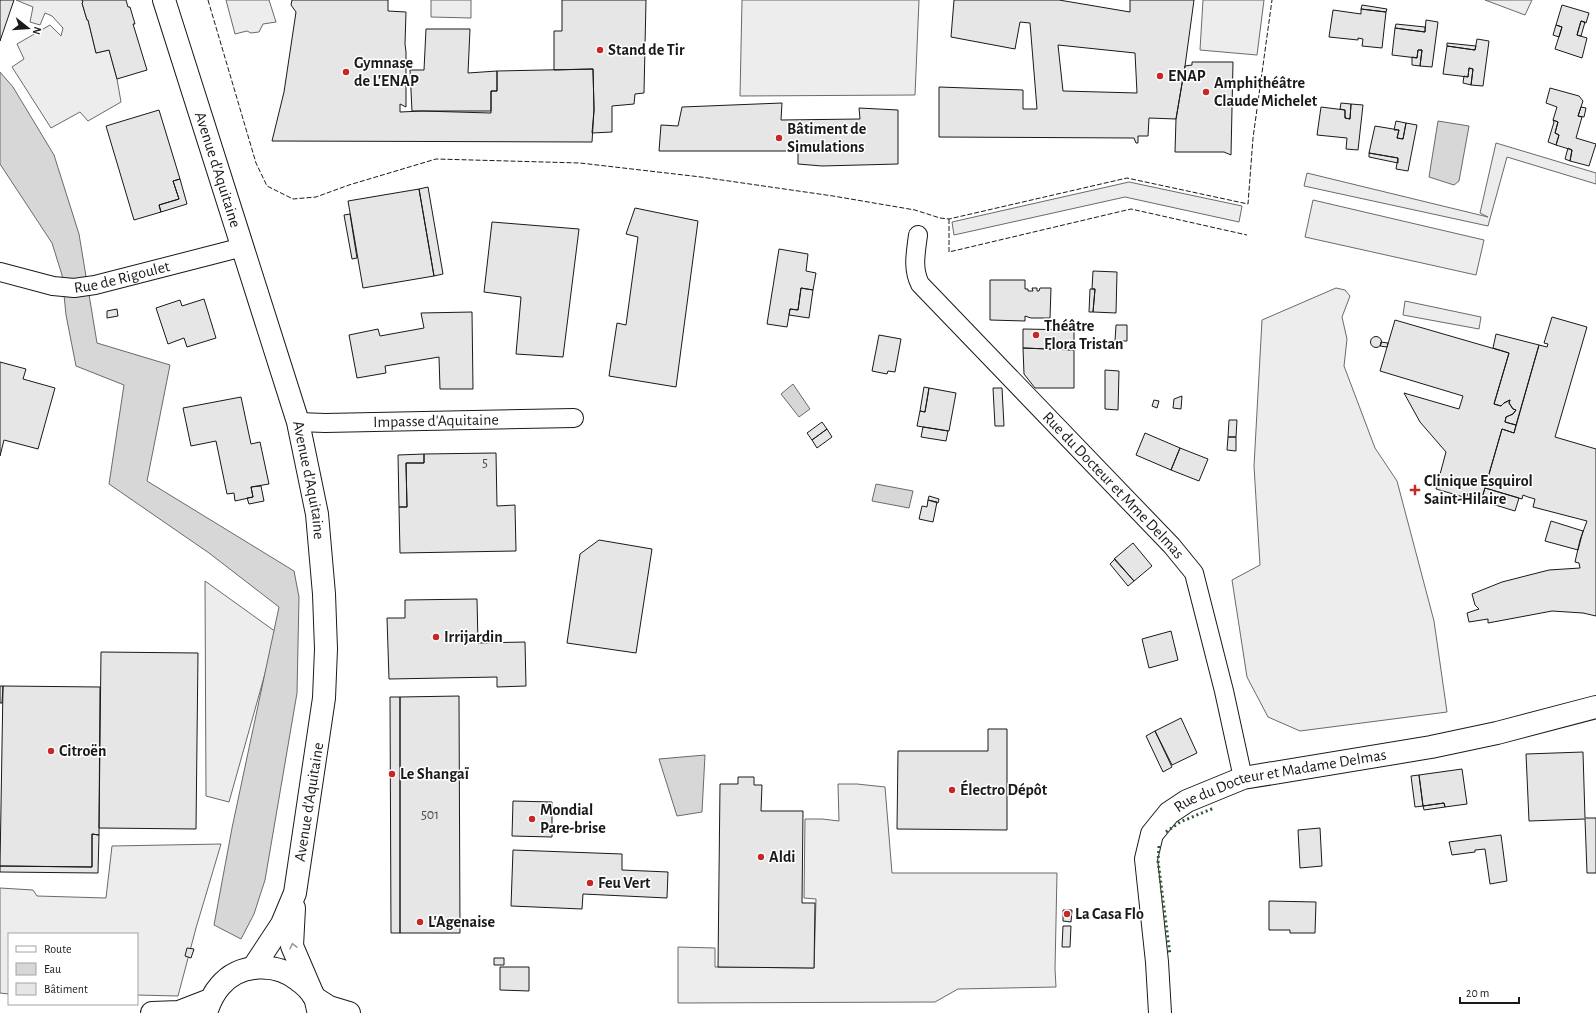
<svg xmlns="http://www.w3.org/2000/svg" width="1596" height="1013" viewBox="0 0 1596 1013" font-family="'Alegreya Sans',sans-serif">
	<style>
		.built { fill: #ededed; stroke: #6a6a6a }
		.water { fill: #d7d7d7; stroke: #6a6a6a }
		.building { fill: #e6e6e6; stroke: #1a1a1a; fill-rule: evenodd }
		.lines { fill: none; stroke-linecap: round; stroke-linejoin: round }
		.minor-casing { stroke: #1a1a1a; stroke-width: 20 }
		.tertiary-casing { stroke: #1a1a1a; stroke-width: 24 }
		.secondary-casing { stroke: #1a1a1a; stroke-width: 24 }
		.minor { stroke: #fff; stroke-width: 18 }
		.tertiary { stroke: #fff; stroke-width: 22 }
		.secondary { stroke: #fff; stroke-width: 22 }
		.hedge { stroke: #2b5a34; stroke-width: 3; stroke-dasharray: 2 3; stroke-linecap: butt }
		.fence { stroke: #1a1a1a; stroke-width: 1; stroke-dasharray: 5 2; stroke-linecap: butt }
		.oneway { stroke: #989898 }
		.poi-dot { fill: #c62828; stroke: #fff; stroke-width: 1.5 }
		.labels { text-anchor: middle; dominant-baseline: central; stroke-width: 3; stroke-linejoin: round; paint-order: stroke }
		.number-label { font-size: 14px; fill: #4d4d4d }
		.poi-label { font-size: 16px; font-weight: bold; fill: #1a1a1a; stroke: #fff; text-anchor: start }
		.street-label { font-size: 16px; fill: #1a1a1a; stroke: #fff }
	</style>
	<rect width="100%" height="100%" fill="#fff"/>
	<!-- built -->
	<path class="built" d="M16 0H82L83 2 82 3 87 20H88L96 53 109 50 117 79 121 102 88 121 80 112 51 128 12 67 24 59 17 44 50 25 61 36 63 28 52 16 45 13 40 25 30 22 33 7Z
		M226 0H269L276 22 263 24 259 32 251 33 247 31 235 34Z
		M431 0H471V18L431 17Z
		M742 0H919L915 95 740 96Z
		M1203 0H1264L1257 55 1200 50Z
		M1485 0H1532L1525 15Z
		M1496 143 1596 173V184L1507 157 1488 226 1304 186 1307 173 1488 217 1480 213Z
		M1129 182 1242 206 1239 222 1125 197 954 235 952 222Z
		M1313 200 1484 240 1476 275 1305 237Z
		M1336 288 1345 290 1350 296 1342 317 1347 339 1344 366 1375 448 1397 481 1434 621 1447 712 1300 731 1268 717 1247 677 1232 580 1260 565 1254 466 1262 320Z
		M1405 301 1481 317 1479 329 1403 315Z
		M205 581 276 632 268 663 229 802 206 796Z
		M838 784H857L885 787 892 873H1057L1055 969 1056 987 958 989 935 1002 678 1003V947L715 948V967L814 968 816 899 804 898 805 819H822L839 821Z
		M221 844 196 928 178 996 137 995V934H9V994L0 993V888L33 890 37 896 106 898 112 846Z"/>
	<!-- water -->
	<path class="water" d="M0 72 13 87 54 155 79 234 97 343 170 365 147 481 294 571 299 597 297 693 265 880 254 914 241 939 214 925 232 828 279 607 209 553 109 484 124 385 76 366 66 315 62 275 52 243 0 164Z
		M1438 121 1469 126 1459 181 1454 185 1429 177Z
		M793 384 810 409 799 417 781 394Z
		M876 484 913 491 909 508 872 501Z
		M705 755 702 812 677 816 659 759Z"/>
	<!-- building -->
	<path class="building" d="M0 0H14L0 41Z
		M82 0H126L128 7H130L135 24H133L147 70 117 79 109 50 96 53 88 20H87L82 3 83 2Z
		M292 0H388V11L406 12 405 44 406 52V107L400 104V112L422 111 491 113V91H497V71L593 69 594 110 592 142 272 141 284 92 296 12 291 5Z
		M562 0H646L644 93 635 94 634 104 612 106V132L592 133 594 110 593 69 554 70V31H562Z
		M954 0H1059L1130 12V0H1194L1185 66 1176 119 1149 118 1148 136H1138V143H1136L1134 138 939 137V87L1023 90V109H1037L1030 23 1020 22 1015 49 951 37ZM1058 45 1135 53 1137 93 1063 91Z
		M1362 5 1387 9 1386 12 1361 9Z
		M1562 5 1589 13 1586 23 1581 21 1577 35 1587 38 1582 58 1555 49 1562 27 1556 25Z
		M1361 9 1386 12 1382 48 1362 46 1363 39 1358 38V40L1329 37 1333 10 1361 14Z
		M1426 20 1438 22 1432 67 1420 66 1422 50H1418L1417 58 1392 55 1395 28 1425 32Z
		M1581 21 1585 22 1581 36 1577 35Z
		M1396 24 1425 27V32L1395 28Z
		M1556 25 1562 27 1559 37 1553 35Z
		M426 29H470L468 73 497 71V91H491V111H412L410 70H424Z
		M1477 39 1489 41 1483 86 1471 85 1473 69 1469 68 1468 77 1443 74 1447 46 1475 50Z
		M1447 43 1476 46 1475 50 1447 46Z
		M1418 50H1422L1420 66 1412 65V57L1417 58Z
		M1192 62H1233L1231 155 1224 152H1175L1176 119 1185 66 1192 65Z
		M1469 68 1473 69 1471 85 1463 83 1464 76 1468 77Z
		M1550 88 1579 96 1583 101 1578 116 1582 117 1576 138 1596 144 1589 166 1570 161 1572 150 1556 145 1559 135 1555 133 1558 122 1553 120 1557 107 1546 103Z
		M782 103 781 120 860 119 859 108 898 110V164L822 166 798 164V151H659L661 125 678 126 682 107Z
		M1341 103 1351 104 1350 119 1345 118V110L1340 109Z
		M1351 104 1363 105 1358 150 1346 149 1347 138 1317 135 1321 107 1345 110V118L1350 119Z
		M1581 107 1586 108 1584 117 1578 116Z
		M159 110 180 179 173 181 179 199 159 205 161 212 134 220 106 126Z
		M1553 120 1558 122 1555 133 1559 135 1556 145 1548 142 1554 122Z
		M1396 121 1406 123 1403 139 1397 138 1399 130H1394Z
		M1406 123 1417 125 1408 171 1396 169 1398 158 1369 153 1375 126 1399 130 1397 138 1403 139Z
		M1568 148 1572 150 1570 161 1565 159Z
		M1369 153 1398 158V163L1369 157Z
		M180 179 187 204 161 212 159 205 179 199 173 181Z
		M428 187 443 274 434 276 419 189Z
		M419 189 434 276 363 288 348 201Z
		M635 208 698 221 676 387 609 376 617 323 626 325 638 237 626 234Z
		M350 214 357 258 352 259 344 215Z
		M492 222 579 229 563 357 516 354 521 297 484 292Z
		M779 249 808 254 806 271 816 273 813 290 801 288 798 310 790 309 787 327 767 324Z
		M1093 271 1117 272 1116 313 1093 312 1095 289H1092Z
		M990 280H1025V289H1028V291H1033L1032 288H1037V291H1039L1040 288H1051L1050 318H1031L1025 316V321L990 320Z
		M801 288 813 290 809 318 789 315 790 309 798 310Z
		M1090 289H1095L1093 312H1089Z
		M204 299 216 338 187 347 184 338 168 344 156 308 180 300 182 306Z
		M117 309 118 316 107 318V311Z
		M472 312 473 389H440L439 357 385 366 386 373 357 378 349 335 378 329 380 336 424 328 421 313Z
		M1552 317 1587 327 1555 437 1596 449V616L1583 613 1552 611 1488 623V619L1469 622 1467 613 1479 609 1475 605 1472 594 1502 582 1549 570 1580 568 1579 563 1575 562 1580 540 1587 521 1533 507 1535 499 1528 497 1523 495 1522 499 1485 488 1502 429 1514 433 1539 345 1547 347 1548 344 1544 343Z
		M1395 320 1509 353 1494 404 1501 406 1504 403 1510 400 1509 403 1513 409 1516 410 1513 414 1506 417 1505 422 1516 425 1514 433 1502 429 1482 498 1467 494V498L1436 489 1446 452 1420 422 1404 393 1459 409 1463 396 1380 371Z
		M1116 325H1127V341H1115Z
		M1023 329 1074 330V350L1023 348Z
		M1496 334 1539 345 1516 425 1505 422 1506 417 1513 414 1516 410 1513 409 1509 403 1510 400 1504 403 1501 406 1494 404 1509 353 1493 348Z
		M879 335 901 339 895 372 888 371 887 374 872 371Z
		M1370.5 342a5.5 5.5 0 1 1 11 0a5.5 5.5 0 1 1-11 0Z
		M1381 342 1388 343 1387 347 1380 346Z
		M1023 348 1074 350V388H1035L1024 374Z
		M0 362 26 369 23 379 55 388 38 449 4 440 0 456Z
		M1105 370 1119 371 1118 410 1105 409Z
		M924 387 929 388 925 412 920 411Z
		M929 388 956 393 949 431 917 426 920 411 925 412Z
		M993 388H1002L1004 426H995Z
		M1182 396 1181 409 1173 408 1174 399Z
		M241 397 251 444 260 442 269 484 251 487 253 497 235 501 234 493 227 494 216 441 191 446 183 408Z
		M1154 400 1159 401 1157 408 1152 406Z
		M1229 420H1237L1236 437H1228Z
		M822 422 827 429 812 440 807 433Z
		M923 427 948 431 946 441 921 437Z
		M827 429 832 437 817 448 812 440Z
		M1145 433 1180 448 1171 470 1136 455Z
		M1228 437H1236V451L1227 450Z
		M1180 448 1208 459 1199 481 1171 470Z
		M496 453 497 506 515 505 516 551 400 553 399 507H407L406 463H424V454Z
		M424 454V463H406L407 507H399L398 455Z
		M261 486 264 501 249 504 247 498 253 497 251 487Z
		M1485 488 1519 498 1515 511 1482 501V498Z
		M929 496 939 499 938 503 928 500Z
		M928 500 937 502 933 522 919 519 922 506 927 507Z
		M1551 521 1583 531 1578 550 1545 541Z
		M599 540 652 549 636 653 567 643 580 554Z
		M1133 543 1152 566 1134 581 1114 559Z
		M1115 559 1134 581 1128 586 1110 564Z
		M477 599 478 643 525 642 526 686 497 687V677L389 679 387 618H405V600Z
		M1171 631 1178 660 1149 668 1142 639Z
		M101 652 198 653 196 829 99 828Z
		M0 686H3L2 703H0Z
		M3 686 100 687 99 835 92 834V867L0 866Z
		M459 696 460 933H400V697Z
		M390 697H400V933H391Z
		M1181 718 1197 753 1172 765 1155 731Z
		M988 729H1007V830L897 829 898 751H988Z
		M1155 731 1172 767 1163 772 1146 736Z
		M1583 752 1585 818H1596V873H1587L1585 819 1529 821 1526 754Z
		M1462 769 1467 804 1445 807 1444 803 1423 806 1419 775Z
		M1419 775 1423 806 1415 807 1411 776Z
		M738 777H754V785H762L761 811H803L802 903H815L814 968 718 967 720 784H738Z
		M513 801 552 802V837L512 836Z
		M1444 803 1445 807 1424 810 1423 806Z
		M1320 828 1322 866 1300 868 1298 830Z
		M92 834 99 835 98 873 0 872V866L92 867Z
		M1501 835 1507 881 1490 884 1485 849 1475 850V852L1452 855 1449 842Z
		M513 850 622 854V870L668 872 667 898 583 894 582 909 511 906Z
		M1269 901 1316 902 1315 933H1290V930H1269Z
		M1063 910H1072L1071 922 1063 921Z
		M1063 926H1071L1070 947H1062Z
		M187 948 194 949 191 958 185 956Z
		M494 958H504V965H494Z
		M500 967H529V991L500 990Z"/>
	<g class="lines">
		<!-- minor casing -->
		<g class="minor-casing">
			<g id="minor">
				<path id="s1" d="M918 235C916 252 912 268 920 284L1172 546 1194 573 1224 691 1243 778"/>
				<path id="s2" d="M0 272 53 286 74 288 95 285 243 247"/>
				<path id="s3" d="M298 422 325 423 574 418"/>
			</g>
		</g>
		<!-- tertiary casing -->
		<g class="tertiary-casing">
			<g id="tertiary">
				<path id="s4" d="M164 0 298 422 317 514 324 594 326 649 324 698 295 893 282 924 253 968"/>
				<path d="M294 908 292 946 313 995"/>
				<path id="s5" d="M1160 1013 1157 962 1146 859 1152 834 1169 813 1187 801 1243 778 1431 747 1497 733 1596 707"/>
			</g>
		</g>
		<!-- secondary casing -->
		<g class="secondary-casing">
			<path id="secondary" d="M315 998 329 1007 349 1013
				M152 1013 179 1012 210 1000
				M206 1013C209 1003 213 994 220 986 239 963 276 962 298 980 304 984 311 991 315 998 317 1003 317 1008 319 1013"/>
		</g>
		<!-- minor -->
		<use href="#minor" class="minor"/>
		<!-- tertiary -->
		<use href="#tertiary" class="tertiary"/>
		<!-- secondary -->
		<use href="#secondary" class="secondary"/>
		<!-- hedge -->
		<path class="hedge" d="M1166 832 1180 822 1214 808
			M1159 846 1158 861 1170 955"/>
		<!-- fence -->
		<path class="fence" d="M208 0 256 163 267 186 293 199 316 197 349 185 436 159 580 163 701 177 833 196 915 210 940 218 949 219 1127 178 1248 204 1253 138 1272 0
			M949 219V252L1131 209 1247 235"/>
	</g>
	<!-- one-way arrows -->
	<defs><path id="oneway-chevron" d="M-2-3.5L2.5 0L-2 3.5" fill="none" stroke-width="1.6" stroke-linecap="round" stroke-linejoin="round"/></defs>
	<use class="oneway" href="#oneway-chevron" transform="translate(293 946) rotate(-103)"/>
	<!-- markers -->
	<g class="poi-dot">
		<circle cx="600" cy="50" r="4"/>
		<circle cx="346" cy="72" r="4"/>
		<circle cx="1160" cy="76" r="4"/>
		<circle cx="1206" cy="92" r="4"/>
		<circle cx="779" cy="138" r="4"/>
		<circle cx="1036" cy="335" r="4"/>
		<path d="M1413 484h4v4h4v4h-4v4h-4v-4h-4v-4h4z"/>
		<circle cx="436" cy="637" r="4"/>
		<circle cx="51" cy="751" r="4"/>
		<circle cx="392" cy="774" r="4"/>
		<circle cx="952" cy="790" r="4"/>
		<circle cx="532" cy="819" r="4"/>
		<circle cx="761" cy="857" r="4"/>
		<circle cx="590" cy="883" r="4"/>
		<circle cx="1067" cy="914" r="4"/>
		<circle cx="420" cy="922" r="4"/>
	</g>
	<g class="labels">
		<!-- number labels -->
		<g class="number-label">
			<text x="485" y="463">5</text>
			<text x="430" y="815">501</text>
		</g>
		<!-- poi labels -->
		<g class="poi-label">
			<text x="608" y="50">Stand de Tir</text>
			<text x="354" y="63">Gymnase<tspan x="354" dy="18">de L'ENAP</tspan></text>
			<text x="1168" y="76">ENAP</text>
			<text x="1214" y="83">Amphithéâtre<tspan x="1214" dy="18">Claude Michelet</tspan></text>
			<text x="787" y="129">Bâtiment de<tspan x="787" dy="18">Simulations</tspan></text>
			<text x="1044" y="326">Théâtre<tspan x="1044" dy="18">Flora Tristan</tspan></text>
			<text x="1424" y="481">Clinique Esquirol<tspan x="1424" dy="18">Saint-Hilaire</tspan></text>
			<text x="444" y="637">Irrijardin</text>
			<text x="59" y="751">Citroën</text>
			<text x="400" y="774">Le Shangaï</text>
			<text x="960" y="790">Électro Dépôt</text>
			<text x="540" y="810">Mondial<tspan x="540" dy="18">Pare-brise</tspan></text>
			<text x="769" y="857">Aldi</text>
			<text x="598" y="883">Feu Vert</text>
			<text x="1075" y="914">La Casa Flo</text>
			<text x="428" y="922">L'Agenaise</text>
		</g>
		<!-- street labels -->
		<g class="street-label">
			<text stroke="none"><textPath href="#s4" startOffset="178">Avenue d'Aquitaine</textPath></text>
			<text stroke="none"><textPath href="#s2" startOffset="125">Rue de Rigoulet</textPath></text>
			<text stroke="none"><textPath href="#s3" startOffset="138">Impasse d'Aquitaine</textPath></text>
			<text stroke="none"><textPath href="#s4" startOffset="502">Avenue d'Aquitaine</textPath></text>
			<text stroke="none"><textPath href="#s1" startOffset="329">Rue du Docteur et Mme Delmas</textPath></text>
			<text stroke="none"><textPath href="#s5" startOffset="325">Rue du Docteur et Madame Delmas</textPath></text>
			<text transform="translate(309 802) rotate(-81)">Avenue d'Aquitaine</text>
		</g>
	</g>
	<!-- legend -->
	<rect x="8" y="933" width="130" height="72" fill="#ffffff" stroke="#a3a3a3"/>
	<rect x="16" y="946" width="20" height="6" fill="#ffffff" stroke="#a3a3a3"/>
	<text x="44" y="953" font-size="12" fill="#1a1a1a">Route</text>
	<rect x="16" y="963" width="20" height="12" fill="#d7d7d7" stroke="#a3a3a3"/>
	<text x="44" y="973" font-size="12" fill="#1a1a1a">Eau</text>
	<rect x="16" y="983" width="20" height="12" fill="#e6e6e6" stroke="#a3a3a3"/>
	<text x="44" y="993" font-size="12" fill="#1a1a1a">Bâtiment</text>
	<!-- north arrow -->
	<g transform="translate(28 28) rotate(107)" stroke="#ffffff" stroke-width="3" paint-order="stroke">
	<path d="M0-3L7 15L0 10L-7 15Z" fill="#1a1a1a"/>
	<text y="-6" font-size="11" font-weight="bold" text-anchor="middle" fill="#1a1a1a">N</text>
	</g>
	<!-- scale -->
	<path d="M1460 997v6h59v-6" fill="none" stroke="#1a1a1a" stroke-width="2"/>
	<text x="1466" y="997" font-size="12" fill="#1a1a1a" stroke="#ffffff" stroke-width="3" paint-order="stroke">20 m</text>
</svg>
